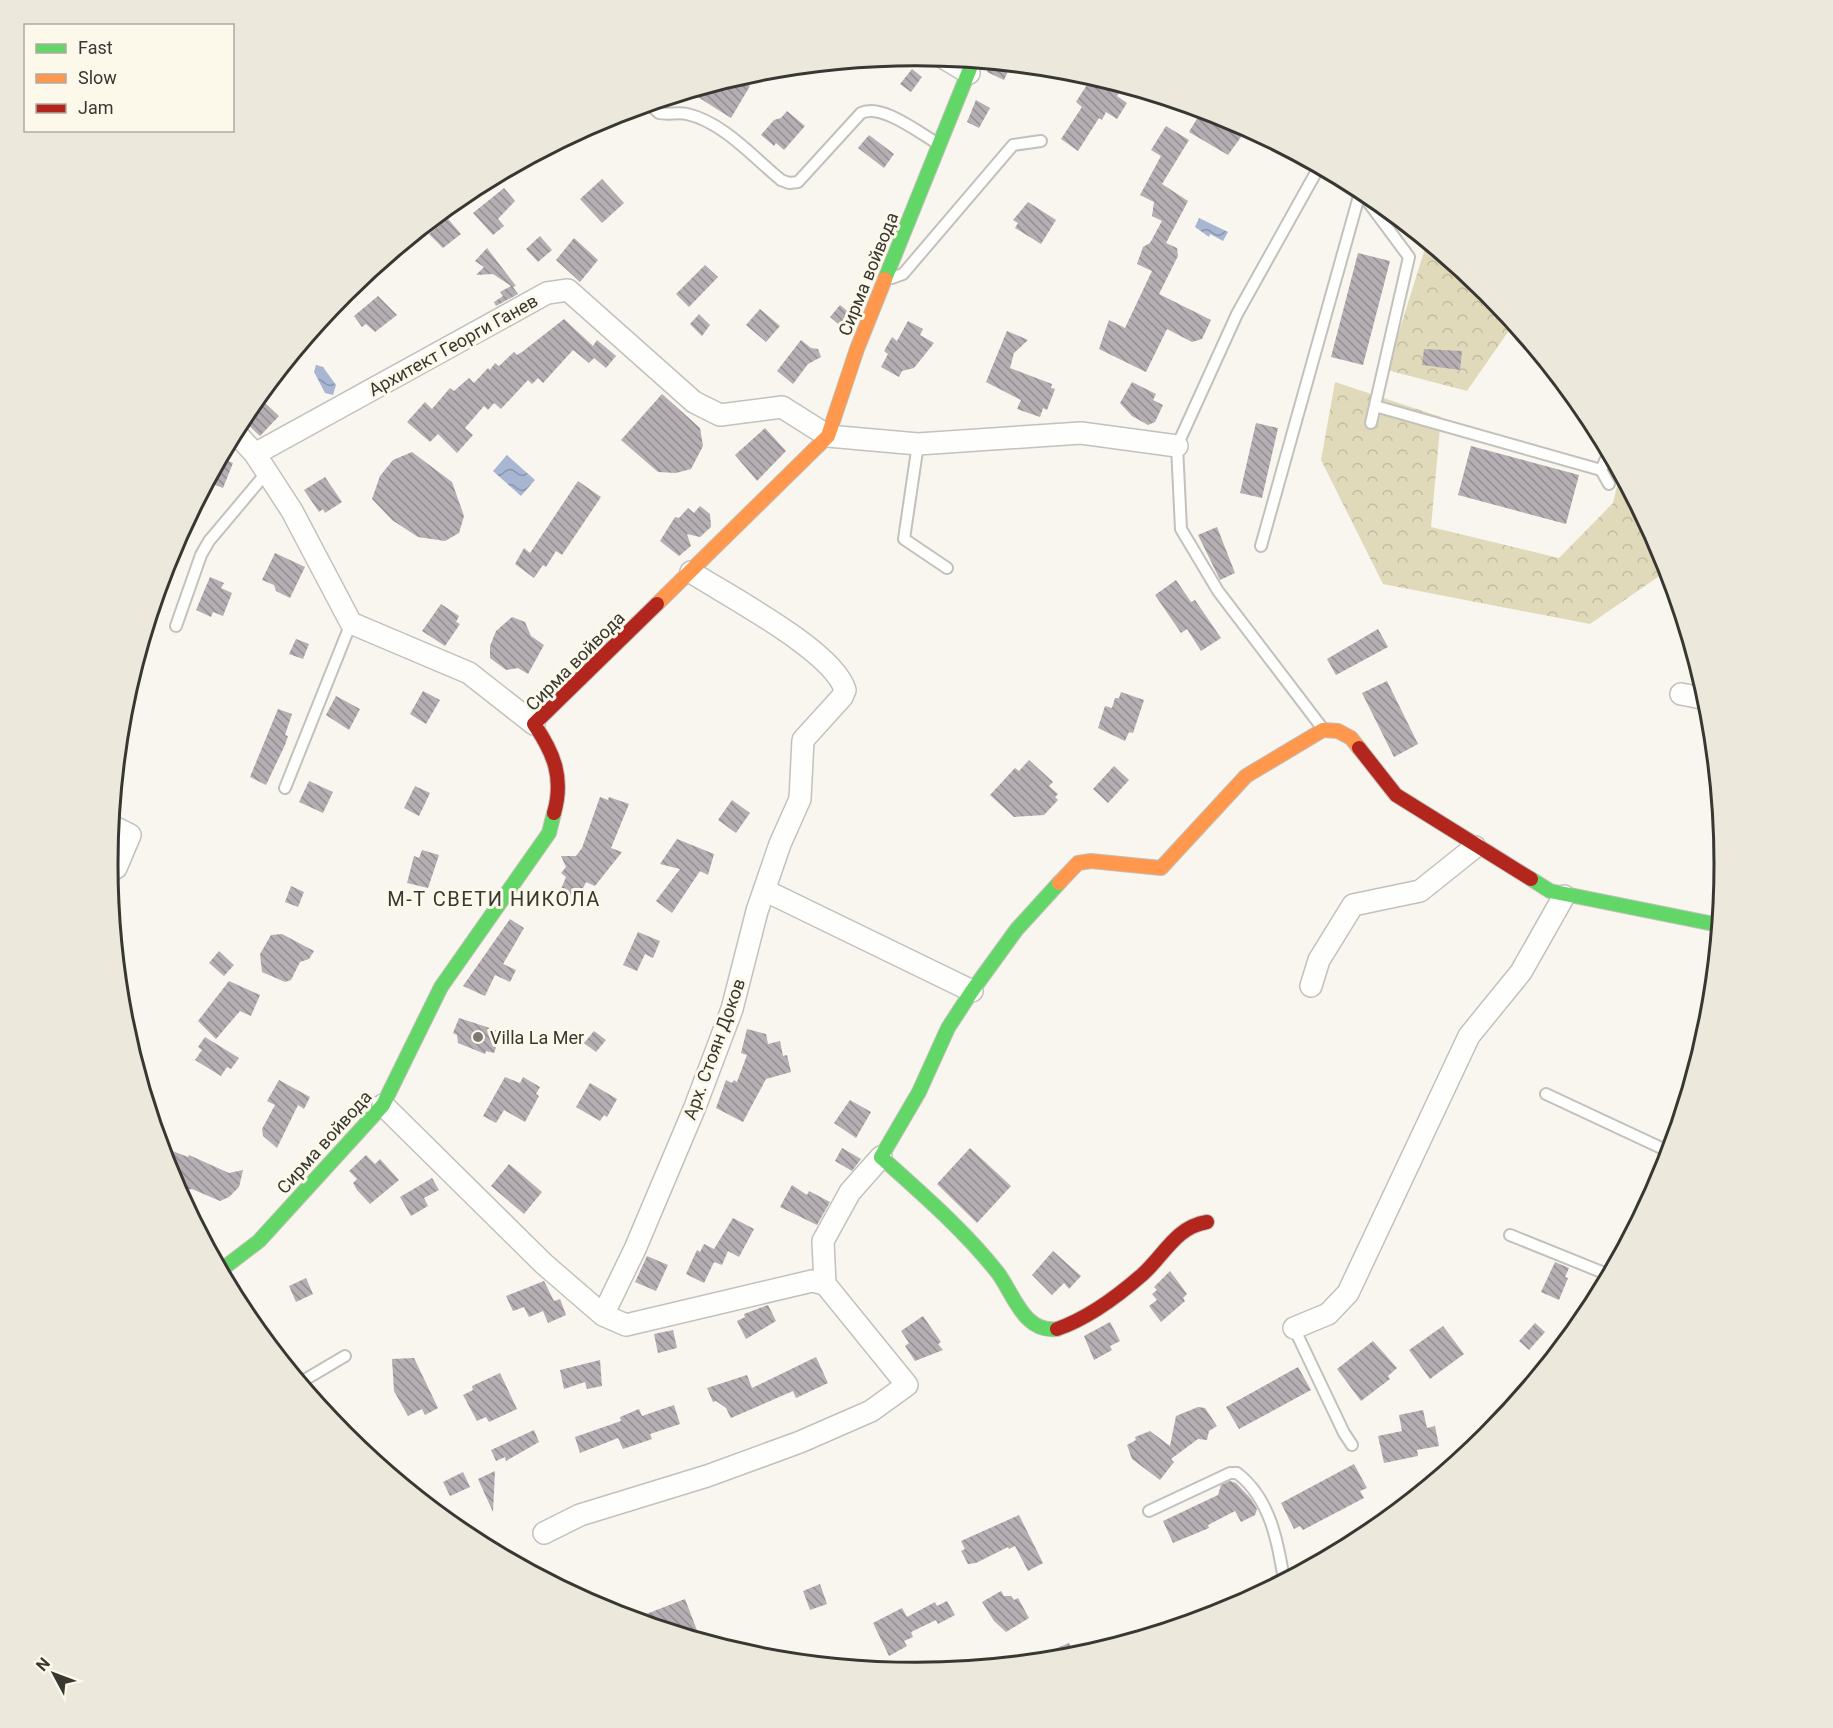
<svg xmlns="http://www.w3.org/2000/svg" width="1833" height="1728" viewBox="0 0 1833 1728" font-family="Roboto,sans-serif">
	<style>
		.forest { fill: url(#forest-crowns) }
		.water { fill: url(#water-waves) }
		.building { fill: url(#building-back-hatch) }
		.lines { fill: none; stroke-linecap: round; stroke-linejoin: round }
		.lane-casing { stroke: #c2c1bb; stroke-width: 14 }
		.street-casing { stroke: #c2c1bb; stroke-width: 24 }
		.fast-casing { stroke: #c2c1bb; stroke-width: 16 }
		.slow-casing { stroke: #c2c1bb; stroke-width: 16 }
		.jam-casing { stroke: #c2c1bb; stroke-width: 16 }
		.lane { stroke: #fefefd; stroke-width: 10 }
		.street { stroke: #fefefd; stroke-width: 21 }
		.fast { stroke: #63d668; stroke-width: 14 }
		.slow { stroke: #ff974d; stroke-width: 14 }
		.jam { stroke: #b3261e; stroke-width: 14 }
		.poi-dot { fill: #7b7a74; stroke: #fcf9eb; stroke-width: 2 }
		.labels { text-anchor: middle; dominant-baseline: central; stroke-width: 6; stroke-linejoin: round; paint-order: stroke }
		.street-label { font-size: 18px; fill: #383732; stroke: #fcf9eb }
		.poi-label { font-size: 18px; fill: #383732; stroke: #fcf9eb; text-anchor: start }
		.neighbourhood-label { font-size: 20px; letter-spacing: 1.5px; fill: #383732; stroke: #fcf9eb }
		.rim { fill: none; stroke: #383732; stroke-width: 3 }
	</style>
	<defs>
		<pattern id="forest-crowns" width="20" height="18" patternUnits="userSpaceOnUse" patternTransform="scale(1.5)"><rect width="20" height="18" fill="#e1daba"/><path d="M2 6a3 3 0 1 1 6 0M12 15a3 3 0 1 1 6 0" fill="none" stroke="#c2bca0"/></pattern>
		<pattern id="water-waves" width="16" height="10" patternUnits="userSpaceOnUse" patternTransform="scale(1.5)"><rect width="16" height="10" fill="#a8b6d3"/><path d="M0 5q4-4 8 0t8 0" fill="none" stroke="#8a95ac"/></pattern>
		<pattern id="building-back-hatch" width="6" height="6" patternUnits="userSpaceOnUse" patternTransform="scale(1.5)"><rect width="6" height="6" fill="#b5aeb3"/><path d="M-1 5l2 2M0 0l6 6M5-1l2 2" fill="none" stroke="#948e92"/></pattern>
	</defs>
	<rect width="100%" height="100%" fill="#f8f6ef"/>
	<!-- forest -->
	<path class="forest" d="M1427 242 1488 293 1520 331 1510 329 1467 391 1387 370Z
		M1335 382 1441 417 1431 527 1559 558 1613 503 1620 473 1664 555 1668 570 1590 624 1383 584 1321 460Z"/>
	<!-- water -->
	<path class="water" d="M1199 218 1228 232 1223 241 1210 234 1209 237 1195 227Z
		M316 365 323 367 336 385 333 395 325 393 314 372Z
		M507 455 535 480 521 496 493 471Z"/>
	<!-- building -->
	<path class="building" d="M990 63 1011 65 1004 80 987 72Z
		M912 69 922 77 911 92 900 84Z
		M1092 77 1123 86 1117 96 1127 103 1117 119 1106 112 1102 120 1099 118 1078 151 1061 139 1082 107 1076 102Z
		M737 78 750 86 731 118 698 97 704 88Z
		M976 100 990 108 979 128 967 122Z
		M787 111 805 126 784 150 776 143 774 146 761 135 774 120 781 118Z
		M1205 111 1240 127 1241 137 1228 155 1189 132 1201 112 1203 113Z
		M1166 126 1189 140 1162 184 1188 201 1166 243 1177 248 1178 256 1159 294 1211 320 1202 339 1192 342 1167 329 1146 372 1099 349 1109 320 1125 328 1152 271 1137 264 1143 247 1150 243 1162 221 1152 216 1154 202 1140 195 1161 156 1151 150Z
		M869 135 894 154 884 168 858 148Z
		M602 179 624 203 602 223 580 199Z
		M504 188 515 201 498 219 504 226 493 235 473 213Z
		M1028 202 1056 220 1041 244 1015 228 1018 223 1013 220Z
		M448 219 461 234 443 248 429 234Z
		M540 236 552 250 538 262 526 249Z
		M574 238 598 260 580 282 556 260Z
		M487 248 516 286 513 287 518 294 496 306 494 302 503 296 500 292 511 286 493 274 476 275 484 267 475 261Z
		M1358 253 1390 261 1363 365 1331 357Z
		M705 265 718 277 689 307 676 294Z
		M378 296 397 315 375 332 366 324 362 327 354 316Z
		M840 305 852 315 843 328 830 317Z
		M760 309 780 326 766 342 746 325Z
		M699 314 710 325 702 336 690 324Z
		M564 319 593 346 597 340 616 356 606 368 594 358 589 363 573 350 543 383 538 378 532 384 528 380 501 409 494 403 488 410 484 406 465 428 473 435 457 453 438 434 430 442 407 422 425 402 432 409 450 388 454 391 469 378 474 383 488 368 490 370 495 363 499 366 514 352 517 355 522 352Z
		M908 321 923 329 920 335 934 343 914 368 902 371 899 377 881 367 888 354 884 351 892 337 897 341Z
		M1007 331 1028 340 1014 353 1010 368 1052 384 1051 388 1055 389 1047 410 1043 408 1040 417 1017 409 1021 400 986 382Z
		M801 340 811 348 818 349 821 357 808 364 793 384 777 371Z
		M1424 349 1462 351 1460 370 1422 365Z
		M1132 382 1156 394 1153 400 1163 405 1155 422 1148 425 1132 416 1120 403Z
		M662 394 700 428 703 446 691 469 676 473 658 472 621 440Z
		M264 402 279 416 260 436 245 422Z
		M1256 423 1278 428 1262 498 1240 493Z
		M765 428 786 451 757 481 735 455Z
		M1471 446 1579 475 1566 524 1458 495Z
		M412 452 452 482 464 516 459 533 445 541 418 537 392 520 372 499 380 476 393 460Z
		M221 458 233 463 223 488 208 482Z
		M325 477 342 502 325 513 323 509 319 512 304 490Z
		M578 481 601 497 562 555 556 551 546 567 543 565 534 578 515 564 524 548 530 553Z
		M700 506 710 514 711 527 700 537 687 534 691 546 679 556 660 541 675 517 679 518 688 508 694 513Z
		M1217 527 1235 573 1220 580 1198 535Z
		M275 553 305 567 290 598 276 591 274 585 262 580Z
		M210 577 224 583 221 588 232 593 223 616 213 612 211 617 196 610Z
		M1176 580 1191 602 1195 600 1221 638 1201 651 1187 629 1181 633 1155 595Z
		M441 604 459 616 456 622 460 624 445 646 422 631Z
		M512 617 525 622 531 636 544 645 528 674 518 668 506 670 490 658V646L496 631Z
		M1378 629 1388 647 1336 675 1327 659Z
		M296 639 309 644 303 659 289 654Z
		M1387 681 1418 744 1394 757 1362 693Z
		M423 691 440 700 426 724 410 714Z
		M1121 692 1144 700 1133 733 1129 732 1125 741 1098 728 1105 706 1112 708 1115 698H1119Z
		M336 696 360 709 349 730 326 715Z
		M278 709 292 714 285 735 288 736 285 745 266 785 250 777Z
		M1029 760 1053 782 1049 786 1058 794 1055 797 1058 800 1044 815 1014 817 990 795 1015 768 1019 771Z
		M1114 766 1129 780 1108 803 1093 789Z
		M309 781 333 792 323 813 299 802Z
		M415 786 430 793 419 816 404 808Z
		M600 797 608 800 609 797 629 804 611 848 622 852 595 886 586 882 576 903 559 894 566 877 561 873 566 867 561 856H576L582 848Z
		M732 800 750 813 736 833 718 820Z
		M677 839 714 854 708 875 700 871 672 913 656 901 680 869 660 864Z
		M422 850 439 855 428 888 407 883 414 856 419 858Z
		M291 886 304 892 298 907 285 902Z
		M510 919 524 928 503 964 516 970 510 982 495 975 485 996 463 986Z
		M638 932 660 941 653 958 645 954 637 971 623 965Z
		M282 934 314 951 309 959 300 962 291 980 285 982 262 972 260 954 271 935Z
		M219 951 234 965 224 976 209 963Z
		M229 981 260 995 251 1016 240 1011 216 1039 198 1021Z
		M459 1018 496 1030 499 1039 494 1053 486 1051 485 1054 458 1043 457 1035 453 1033Z
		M747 1029 766 1034 768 1044 780 1041 783 1056 787 1055 791 1072 766 1079 743 1122 716 1108 726 1080 732 1083 734 1080 737 1082 747 1055 741 1053Z
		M594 1031 606 1040 596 1052 584 1043Z
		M205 1037 239 1058 231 1069 227 1067 221 1076 195 1060 202 1050 198 1047Z
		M505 1077 520 1083 523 1077 540 1087 536 1094 539 1096 525 1122 504 1110 496 1123 483 1116Z
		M279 1080 310 1097 304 1109 298 1105 277 1148 263 1136 262 1129 275 1105 267 1101Z
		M590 1083 617 1099 607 1117 604 1115 600 1121 576 1107Z
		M850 1100 871 1112 856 1138 834 1123Z
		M162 1147 188 1157 189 1155 229 1173 243 1170 239 1187 229 1197 220 1201 192 1189 179 1191 169 1173Z
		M842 1148 861 1159 852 1171 835 1161Z
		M970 1148 1011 1186 977 1223 937 1184Z
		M366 1155 375 1164 380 1159 399 1180 370 1204 357 1190 353 1183 357 1179 349 1171Z
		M509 1164 542 1192 524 1214 491 1186Z
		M432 1178 439 1190 424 1198 428 1206 411 1216 400 1197Z
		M792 1185 807 1195 809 1191 830 1202 817 1225 780 1207Z
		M733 1218 754 1229 739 1257 728 1251 722 1265 714 1262 704 1283 686 1274 697 1250 700 1252 704 1244 714 1249Z
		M1053 1251 1081 1276 1069 1289 1064 1283 1052 1295 1032 1275Z
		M647 1256 668 1265 656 1291 635 1282Z
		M1555 1262 1569 1268 1565 1277 1568 1278 1559 1300 1541 1292Z
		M1170 1271 1187 1294 1183 1298 1185 1301 1161 1322 1149 1306 1157 1300 1152 1294 1157 1290 1154 1287Z
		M306 1278 313 1294 296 1302 289 1286Z
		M544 1281 554 1301 560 1299 566 1315 548 1323 543 1311 529 1317 524 1307 513 1311 506 1296Z
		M768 1305 776 1321 746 1339 737 1321 745 1317 744 1314Z
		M923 1316 941 1342 938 1344 943 1350 915 1361 905 1346 909 1343 901 1331Z
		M1110 1322 1120 1341 1110 1346 1112 1350 1094 1360 1084 1336Z
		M1535 1323 1545 1332 1529 1350 1519 1341Z
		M1443 1326 1464 1354 1430 1379 1409 1350Z
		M673 1330 677 1348 658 1353 654 1334Z
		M1373 1341 1397 1368 1388 1376 1390 1379 1361 1401 1337 1369Z
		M816 1357 828 1383 796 1398 793 1391 731 1418 726 1408 716 1401 713 1402 707 1388 747 1375 752 1388Z
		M414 1358 438 1408 425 1415 422 1409 408 1416 394 1391 392 1359Z
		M600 1360 602 1386 587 1389 585 1382 564 1389 560 1370Z
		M1298 1367 1311 1390 1239 1429 1226 1407Z
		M500 1373 517 1409 489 1422 486 1417 477 1421 463 1395 473 1390 472 1386Z
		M674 1405 680 1424 650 1434 652 1439 623 1449 618 1438 580 1453 575 1437 621 1421 620 1417 639 1409 642 1416Z
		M1198 1407 1205 1408 1217 1426 1209 1431 1207 1440 1198 1439 1171 1459 1174 1462 1160 1480 1132 1459 1127 1445 1136 1440 1135 1437 1150 1431 1170 1446 1176 1416Z
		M1423 1410 1427 1428 1435 1426 1439 1446 1417 1450 1418 1456 1384 1463 1378 1436 1402 1431 1399 1415Z
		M534 1430 539 1442 506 1461 505 1457 496 1461 491 1450Z
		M1354 1464 1367 1488 1360 1491 1364 1498 1303 1530 1300 1526 1294 1529 1281 1503Z
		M495 1471 493 1512 478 1479Z
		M463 1472 470 1487 450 1496 443 1482Z
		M1230 1481 1236 1483 1251 1499 1257 1509 1255 1515 1241 1522 1235 1511 1208 1525 1209 1528 1173 1543 1163 1521 1218 1495 1221 1485Z
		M1019 1515 1043 1563 1028 1571 1015 1546 1009 1549 1008 1547 976 1563 968 1564 961 1551 965 1549 961 1541Z
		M820 1584 827 1604 810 1610 803 1591Z
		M1001 1591 1004 1596H1011L1014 1600 1018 1598 1029 1618 1006 1632 994 1621 982 1602Z
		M685 1599 698 1633 689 1636 633 1619Z
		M947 1601 955 1615 938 1624 936 1620 911 1632 913 1637 904 1641 907 1646 889 1656 873 1623 902 1608 907 1617 935 1602 937 1606Z
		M1069 1643 1075 1657 1034 1661 1033 1658Z"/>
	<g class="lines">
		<!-- lane casing -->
		<g class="lane-casing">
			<path id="lane" d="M649 104 659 113C668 115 678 112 687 114 723 122 754 158 781 180L789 183 798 182 861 113C881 103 918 132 937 143
				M1319 167 1237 314 1177 446 1181 529 1218 591 1323 729
				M1360 191 1409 257 1371 423
				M892 278 903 274 1013 145 1041 141
				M1375 406 1601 470 1609 484
				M918 444 904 539 947 568
				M1601 470 1609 452
				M1261 546 1361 189
				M176 626 201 555 209 541 267 472
				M285 788 351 623
				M1546 1094 1670 1152
				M1510 1235 1609 1275
				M1294 1328 1344 1433 1352 1445
				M301 1382 345 1356
				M1149 1511 1230 1473H1237C1270 1498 1278 1542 1284 1580"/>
		</g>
		<!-- street casing -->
		<g class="street-casing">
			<path id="street" d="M944 58 969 73
				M235 432 255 454 292 511 351 623 469 673 534 724
				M255 454 547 293 568 290 694 402 720 415 782 407 828 436 918 444 1081 433 1177 446
				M1681 694 1707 699
				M112 826 130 835 116 868
				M764 890 972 991
				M1311 986 1319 960 1353 905 1420 891 1475 847
				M383 1105 544 1264 603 1315 626 1325 812 1281 825 1284 907 1385 871 1411 800 1442 707 1476 580 1515 544 1533
				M825 1284 823 1241 850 1192 881 1157
				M603 1315 635 1249 695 1107 732 1009 757 911 780 844 800 799 803 740 842 697 845 690C834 651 728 596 691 572
				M1294 1328 1328 1314 1348 1293 1469 1036 1521 972 1564 896"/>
		</g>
		<!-- fast casing -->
		<g class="fast-casing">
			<path id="fast" d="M885 279 973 61
				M1531 879 1550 891 1719 925
				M221 1270 259 1241 383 1105 441 987 549 833 554 813
				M1057 1329C1024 1333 1014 1295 998 1273 964 1230 922 1194 881 1157L919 1092 948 1028 972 991 1017 929 1059 883"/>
		</g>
		<!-- slow casing -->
		<g class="slow-casing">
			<path id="slow" d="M657 604 828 436 857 349 885 279
				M1059 883 1078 863 1091 861 1161 868 1246 776 1323 730 1338 731 1351 738 1359 748"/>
		</g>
		<!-- jam casing -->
		<g class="jam-casing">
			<path id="jam" d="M1359 748 1396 795 1531 879
				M554 813C564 778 554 753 534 724L657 604
				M1057 1329C1089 1318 1118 1296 1143 1274 1165 1254 1176 1227 1207 1222"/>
		</g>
		<!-- lane -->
		<use href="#lane" class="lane"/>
		<!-- street -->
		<use href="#street" class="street"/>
		<!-- fast -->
		<use href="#fast" class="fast"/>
		<!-- slow -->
		<use href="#slow" class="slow"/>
		<!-- jam -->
		<use href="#jam" class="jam"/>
	</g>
	<!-- markers -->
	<circle class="poi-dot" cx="478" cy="1037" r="6"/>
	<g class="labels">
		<!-- street labels -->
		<g class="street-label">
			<text transform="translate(868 274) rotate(-68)">Сирма войвода</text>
			<text transform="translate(453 345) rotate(-29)">Архитект Георги Ганев</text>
			<text transform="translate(575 661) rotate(-45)">Сирма войвода</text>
			<text transform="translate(714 1049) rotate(-70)">Арх. Стоян Доков</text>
			<text transform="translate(324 1142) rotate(-48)">Сирма войвода</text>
		</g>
		<!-- poi labels -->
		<g class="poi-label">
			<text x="490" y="1037">Villa La Mer</text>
		</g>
		<!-- neighbourhood labels -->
		<g class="neighbourhood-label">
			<text x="494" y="899">М-Т СВЕТИ НИКОЛА</text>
		</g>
	</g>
	<!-- crop -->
	<path d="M0 0H1833V1728H0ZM118 864a798 798 0 1 1 1596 0a798 798 0 1 1-1596 0Z" fill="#ece9dc" fill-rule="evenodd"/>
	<path class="rim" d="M118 864a798 798 0 1 1 1596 0a798 798 0 1 1-1596 0Z"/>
	<!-- legend -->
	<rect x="24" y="24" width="210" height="108" fill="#fcf9eb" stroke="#aeaba1" stroke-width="1.5"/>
	<rect x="36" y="44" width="30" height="9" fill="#63d668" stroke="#aeaba1" stroke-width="1.5"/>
	<text x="78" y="54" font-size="18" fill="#383732">Fast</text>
	<rect x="36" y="74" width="30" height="9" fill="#ff974d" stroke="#aeaba1" stroke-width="1.5"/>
	<text x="78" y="84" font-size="18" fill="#383732">Slow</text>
	<rect x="36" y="104" width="30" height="9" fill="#b3261e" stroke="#aeaba1" stroke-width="1.5"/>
	<text x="78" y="114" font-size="18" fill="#383732">Jam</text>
	<!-- north arrow -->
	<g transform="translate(54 1674) rotate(311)" stroke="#fcf9eb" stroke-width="4.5" paint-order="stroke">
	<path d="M0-4.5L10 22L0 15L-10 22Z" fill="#383732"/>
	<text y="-9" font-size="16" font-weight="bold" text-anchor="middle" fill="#383732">N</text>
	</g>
</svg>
